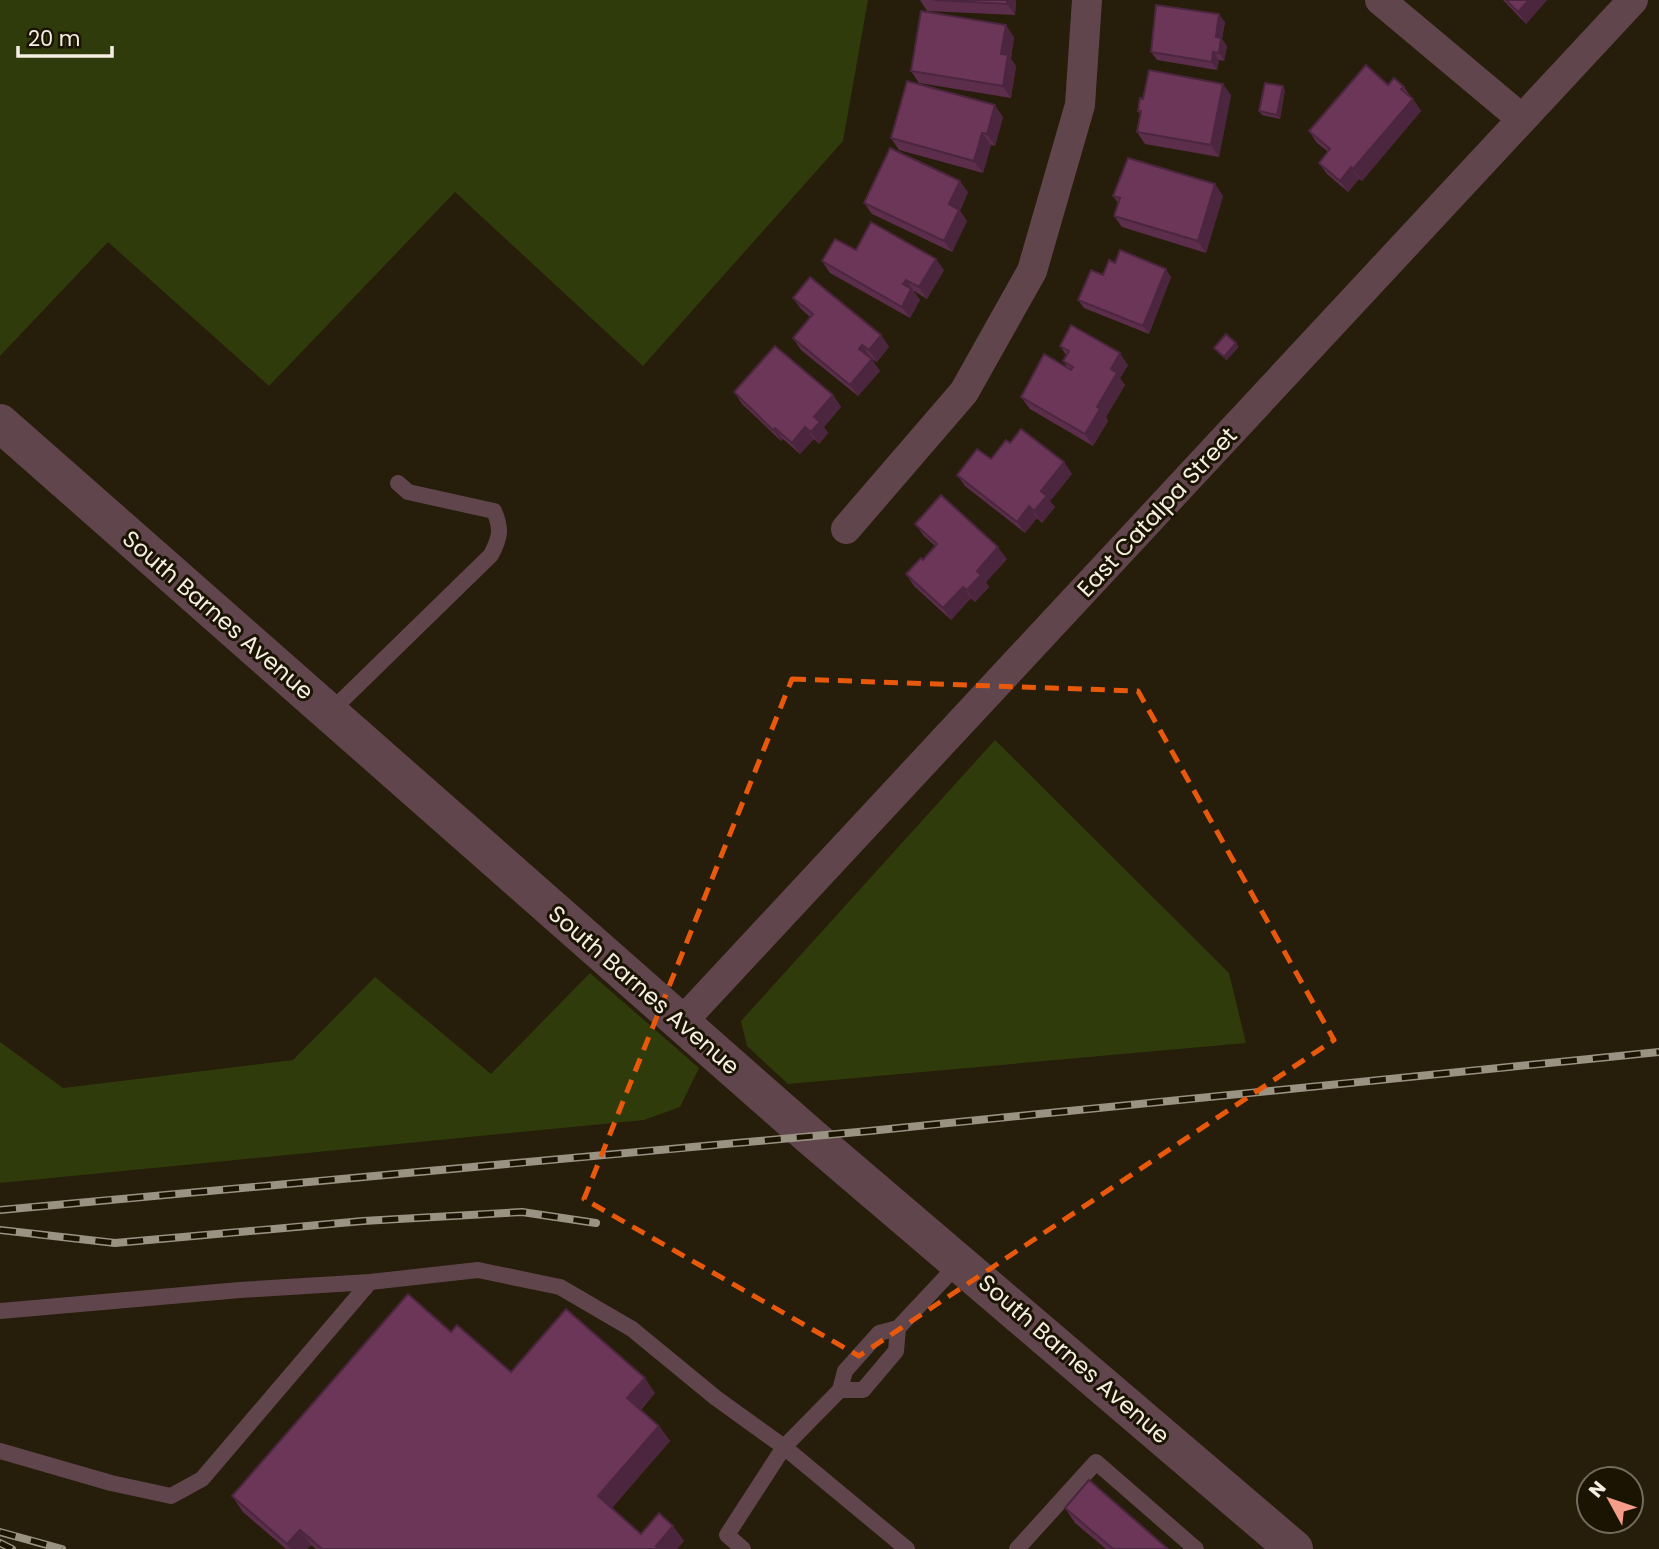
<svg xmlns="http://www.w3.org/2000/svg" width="1659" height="1549" viewBox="0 0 1659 1549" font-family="Poppins,sans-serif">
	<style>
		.green { fill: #303b0b }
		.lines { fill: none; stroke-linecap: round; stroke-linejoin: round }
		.service { stroke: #60454d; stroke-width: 16 }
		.minor { stroke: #60454d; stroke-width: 30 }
		.tertiary { stroke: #60454d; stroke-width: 38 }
		.rail-casing { stroke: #9a9384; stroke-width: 8 }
		.rail { stroke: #1c1403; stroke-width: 5; stroke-dasharray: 16; stroke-linecap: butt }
		.wall { fill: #5c2e4c }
		.shaded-wall { fill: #4b263e }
		.building { fill: #6b3658; stroke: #4b263e; stroke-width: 2 }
		.marked { fill: none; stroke: #e8590c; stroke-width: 5; stroke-dasharray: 14 9; stroke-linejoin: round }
		.labels { text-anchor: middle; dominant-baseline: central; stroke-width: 6; stroke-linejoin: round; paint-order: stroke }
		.street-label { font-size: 23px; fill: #f5efe3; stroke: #1c1403 }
	</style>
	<rect width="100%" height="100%" fill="#261d0a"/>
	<!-- green -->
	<path class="green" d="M0 0H868L843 141 643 366 455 192 269 386 108 242 0 356Z
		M995 740 1229 973 1246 1043 788 1084 747 1046 741 1021Z
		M590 973 699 1068 680 1107 644 1120 0 1183V1042L63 1088 293 1060 375 977 491 1074Z"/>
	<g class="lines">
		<!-- service -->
		<path class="service" d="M329 713 491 555C500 538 502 529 494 511L408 492 398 483
			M0 1311 240 1290 370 1282 478 1270 560 1287 632 1329 716 1398 784 1447 907 1549
			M840 1390H863L896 1351 898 1328
			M0 1451 111 1483 171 1496 202 1479 370 1282
			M743 1549 727 1535 784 1447 840 1390 845 1371 879 1333 898 1328 960 1262
			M1017 1549 1096 1462 1196 1549"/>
		<!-- minor -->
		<path class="minor" d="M1380 0 1522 119
			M846 529 964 392 1032 271 1080 105 1087 0
			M681 1023 1633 0"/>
		<!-- tertiary -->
		<path class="tertiary" d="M0 423 810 1136 1294 1549"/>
		<!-- rail casing -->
		<g class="rail-casing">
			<path id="rail" d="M0 1210 869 1131 1659 1052
				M0 1230 115 1243 363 1221 522 1212 596 1223
				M0 1532 62 1549
				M0 1543 12 1549"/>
		</g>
		<!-- rail -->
		<use href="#rail" class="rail"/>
	</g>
	<!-- wall -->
	<path class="wall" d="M920 0H1016L1015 15 927 11Z
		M1503 0H1547L1526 24Z
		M1225 22 1222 39 1227 46 1224 61 1219 60 1217 70 1157 60 1151 52Z
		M1014 37 1011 59 1016 66 1011 98 919 83 911 71Z
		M1388 85 1404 87 1421 111 1362 181 1359 179 1348 192 1327 174 1319 163 1328 152 1317 143 1309 131Z
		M1285 90 1280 119 1262 115 1259 111Z
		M1231 95 1219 157 1145 144 1137 132 1140 114 1138 111Z
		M1003 117 995 146 991 145 983 173 899 150 891 138Z
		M1215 184 1223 196 1206 253 1122 227 1114 216 1118 203 1113 196Z
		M968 192 960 211 967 221 952 252 872 214 864 203Z
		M856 250 944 270 927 299 914 291V292L920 300 910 318 830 273 822 261Z
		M1115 263 1171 277 1149 334 1084 308 1078 300Z
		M793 298 881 335 889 347 877 362 869 357 880 371 858 396 801 350 793 338 810 317 801 309Z
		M1060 346 1128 365 1120 378 1125 385 1106 417 1108 421 1093 446 1030 409 1021 397 1067 367 1063 361 1066 355Z
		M734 392 833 395 841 407 824 427 828 433 819 444 814 439 800 454 783 439 781 441 742 404Z
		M1010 443 1064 462 1072 474 1050 501 1055 507 1042 523 1037 518 1025 533 965 486 957 475 991 459Z
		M915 524 1007 559 986 582 989 587 975 602 971 598 951 620 914 586 906 574 923 560 935 546 924 536Z
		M451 1332 511 1372 655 1393 641 1410 659 1426 670 1441 612 1508 641 1534 673 1526 684 1541 677 1549H316L311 1545 307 1549H286L243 1512 232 1496Z
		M1065 1508 1168 1549H1106L1075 1523Z"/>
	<!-- shaded-wall -->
	<path class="shaded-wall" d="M1007 0H1016L1015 15 1007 4Z
		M1529 0H1547L1526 24 1518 12Z
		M1219 14 1225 22 1222 39 1227 46 1224 61 1219 53 1216 37Z
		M1006 25 1014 37 1011 59 1016 66 1011 98 1003 86 1001 54Z
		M1213 52 1219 60 1217 70 1212 62Z
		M1223 84 1231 95 1219 157 1211 145Z
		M1283 86 1285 90 1280 119 1277 115Z
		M1413 99 1421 111 1362 181 1353 169Z
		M995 105 1003 117 995 146 987 134Z
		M982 133 991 145 983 173 974 161Z
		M1351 167 1359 179 1348 192 1340 181Z
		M960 181 968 192 960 211 967 221 952 252 944 241 949 204Z
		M1215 184 1223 196 1206 253 1198 241Z
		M936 259 944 270 927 299 919 287Z
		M1166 269 1171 277 1149 334 1143 326Z
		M906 280 920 300 910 318 902 307 903 284Z
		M881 335 889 347 877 362 869 350Z
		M1236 343 1239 347 1226 361 1224 357Z
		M862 345 870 357 867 360 859 349Z
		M1120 353 1128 365 1120 378 1125 385 1106 417 1108 421 1093 446 1085 434 1097 407 1111 369Z
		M872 359 880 371 858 396 850 385Z
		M833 395 841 407 824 427 828 433 819 444 811 432 814 417Z
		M805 427 814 439 800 454 792 443Z
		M775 428 783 439 781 441 773 430Z
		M1064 462 1072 474 1050 501 1055 507 1042 523 1034 511 1041 491Z
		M1029 506 1037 518 1025 533 1017 522Z
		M998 547 1007 559 986 582 989 587 975 602 967 590 977 571Z
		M963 587 971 598 951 620 943 608Z
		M645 1378 655 1393 637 1413 627 1398Z
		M659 1426 670 1441 609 1511 598 1496Z
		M673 1526 684 1541 677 1549H658L656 1546Z
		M300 1530 311 1545 307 1549H290L287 1544Z"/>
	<!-- building -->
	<path class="building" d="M933 0H1007V4Z
		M1506 0H1529L1518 12Z
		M1156 5 1219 14 1216 37 1221 38 1219 53 1213 52 1212 62 1151 52Z
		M921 11 1006 25 1001 54 1008 55 1003 86 911 71Z
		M1366 65 1388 85 1394 78 1404 87 1401 89 1413 99 1353 169 1351 167 1340 181 1319 163 1330 149 1309 131Z
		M1149 70 1223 84 1211 145 1137 132 1141 111H1138L1140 98 1143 99Z
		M907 81 995 105 987 134 982 133 974 161 891 138Z
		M1265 83 1283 86 1277 115 1259 111Z
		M890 148 960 181 949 204 959 210 944 241 864 203Z
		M1128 158 1215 184 1198 241 1114 216 1120 198 1113 196Z
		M871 222 936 259 919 287 906 280 903 284 911 289 902 307 822 261 835 239 856 250Z
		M1120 250 1166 269 1143 326 1078 300 1091 270 1103 275 1109 260 1115 263Z
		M810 277 881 335 869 350 862 345 859 349 872 359 850 385 793 338 813 314 793 298Z
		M1071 325 1120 353 1111 369 1117 373 1097 407 1100 409 1085 434 1021 397 1044 354 1071 370 1073 367 1063 361 1069 351 1060 346Z
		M1226 334 1236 343 1224 357 1214 348Z
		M775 346 833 395 814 417 820 422 811 432 805 427 792 443 775 428 773 430 734 392Z
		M1021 429 1064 462 1041 491 1047 496 1034 511 1029 506 1017 522 957 475 977 449 991 459 1006 440 1010 443Z
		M941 495 998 547 977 571 981 575 967 590 963 587 943 608 906 574 921 558 923 560 937 544 915 524Z
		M408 1294 451 1332 457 1325 511 1372 566 1309 645 1378 627 1398 659 1426 598 1496 641 1534 659 1513 673 1526 656 1546 659 1549H322L300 1530 287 1544 232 1496Z
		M1089 1480 1168 1549H1113L1065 1508Z"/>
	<!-- marked area -->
	<path class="marked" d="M792 679 1138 691 1334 1040 859 1356 584 1199Z"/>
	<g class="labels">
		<!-- street labels -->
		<g class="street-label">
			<text transform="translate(1157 512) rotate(-47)">East Catalpa Street</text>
			<text transform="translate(218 615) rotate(41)">South Barnes Avenue</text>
			<text transform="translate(644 990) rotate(41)">South Barnes Avenue</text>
			<text transform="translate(1074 1359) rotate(41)">South Barnes Avenue</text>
		</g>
	</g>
	<!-- north arrow -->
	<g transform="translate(1610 1500) rotate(310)"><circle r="33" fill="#1c1403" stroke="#736c5d" stroke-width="2"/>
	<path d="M0-5L12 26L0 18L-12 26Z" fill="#f49e89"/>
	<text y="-10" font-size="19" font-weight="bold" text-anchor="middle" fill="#f5efe3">N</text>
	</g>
	<!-- scale -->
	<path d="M18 46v10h94v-10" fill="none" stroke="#f5efe3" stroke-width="3.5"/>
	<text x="28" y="46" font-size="21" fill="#f5efe3" stroke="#1c1403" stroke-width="5" paint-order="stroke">20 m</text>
</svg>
